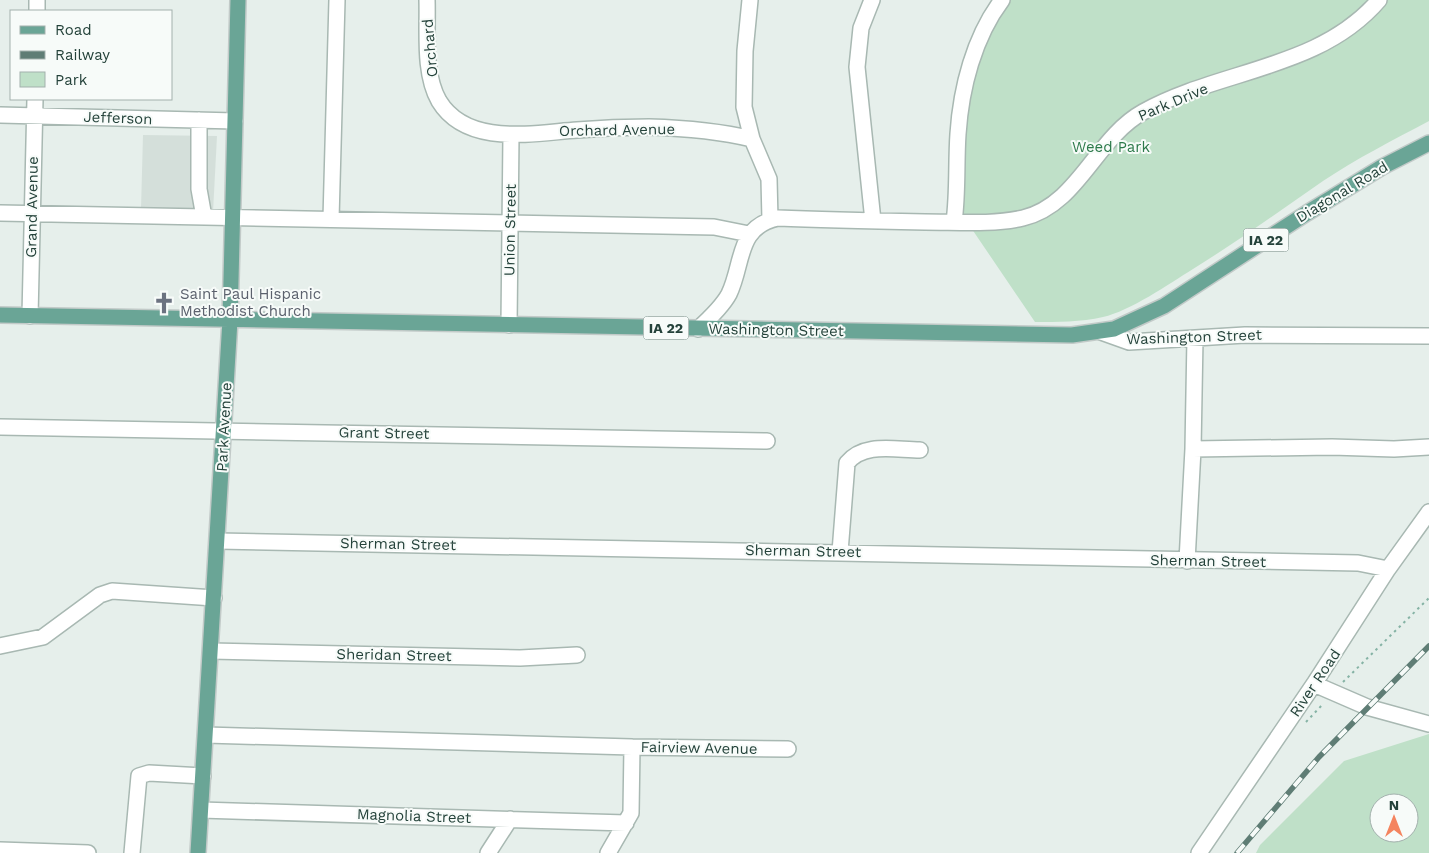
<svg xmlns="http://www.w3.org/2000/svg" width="1429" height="853" viewBox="0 0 1429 853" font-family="'Work Sans',sans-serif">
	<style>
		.built { fill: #d4dfda }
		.green { fill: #bfe0c8; fill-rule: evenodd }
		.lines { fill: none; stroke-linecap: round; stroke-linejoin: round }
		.minor-casing { stroke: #a8b8b2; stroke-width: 18 }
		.major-casing { stroke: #c2cac8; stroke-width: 18 }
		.path { stroke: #86b3a5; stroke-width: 2; stroke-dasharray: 2.5 4; stroke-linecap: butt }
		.minor { stroke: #fff; stroke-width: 15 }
		.major { stroke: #6aa596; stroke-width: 15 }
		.rail-casing { stroke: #5f7d75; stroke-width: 5.5 }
		.rail { stroke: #f7fbf9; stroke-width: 4; stroke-dasharray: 11; stroke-linecap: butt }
		.labels { text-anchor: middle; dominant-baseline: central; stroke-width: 4; stroke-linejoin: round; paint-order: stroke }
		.shield { fill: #f7fbf9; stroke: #637a73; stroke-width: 1 }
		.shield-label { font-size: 14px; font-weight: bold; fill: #24423a }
		.street-label { font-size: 15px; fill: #24423a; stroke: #f7fbf9 }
		.park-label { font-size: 15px; fill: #2d7a4b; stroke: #f7fbf9 }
		.worship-label { font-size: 15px; fill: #5b616d; stroke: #f7fbf9; text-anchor: start }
	</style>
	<rect width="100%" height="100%" fill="#e6efeb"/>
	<!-- built -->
	<path class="built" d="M143 135 217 136 213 212 141 209Z"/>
	<!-- green -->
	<path class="green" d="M1009 0H1429V121C1393 140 1356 159 1323 181 1280 211 1238 241 1193 269 1169 284 1130 311 1103 317 1081 322 1057 322 1035 322L959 210 966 102 983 46Z
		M1429 734V853H1256L1260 845 1344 761ZM1379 803H1409V833H1379Z"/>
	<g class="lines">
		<!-- minor casing -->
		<g class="minor-casing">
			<path id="minor" d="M427 0C428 31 423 73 439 101 467 147 533 133 577 130 601 128 625 127 649 127 683 128 719 131 752 139
				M750 0 745 51 744 107 752 139 769 179 770 220
				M872 0 861 28 857 67 873 221
				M37 11V0
				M0 115 235 121
				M199 120V189L204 217
				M0 213 714 227 749 234
				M331 219 337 0
				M954 222C958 193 956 163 958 134 961 88 974 37 1002 0
				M30 316 35 99
				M509 325 511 135
				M698 329C709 319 722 307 729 294 744 263 736 227 778 218 827 220 876 221 925 222 958 222 992 225 1023 218 1078 205 1096 138 1143 112 1220 69 1319 70 1379 0
				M1101 332 1129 342 1245 335 1429 336
				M0 427 767 441
				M1193 449 1332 447 1394 449 1429 447
				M218 541 1358 563 1388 569
				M840 552 847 463C864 442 895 450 920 450
				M1187 561 1193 449 1195 338
				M0 646 43 637 100 595 112 591 214 598
				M211 651 520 658 577 655
				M1314 684 1367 707 1429 724
				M206 735 632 747
				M201 810 626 823
				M0 850 88 853
				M132 853 139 776 149 773 203 776
				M488 853 510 819
				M608 853 631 813 632 747 788 749
				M1199 853 1314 684 1388 569 1429 512"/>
		</g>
		<!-- major casing -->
		<g class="major-casing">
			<path id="major" d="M0 315 1072 335 1114 329 1164 306 1307 213 1382 167 1429 143
				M198 853 230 320 238 0"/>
		</g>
		<!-- path -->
		<path class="path" d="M1343 682 1429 598
			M1306 722 1323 704"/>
		<!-- minor -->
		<use href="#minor" class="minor"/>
		<!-- major -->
		<use href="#major" class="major"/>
		<!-- rail casing -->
		<g class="rail-casing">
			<path id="rail" d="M1237 853 1319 757 1429 646"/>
		</g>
		<!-- rail -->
		<use href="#rail" class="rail"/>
	</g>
	<!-- icons -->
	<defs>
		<g id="church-bare" transform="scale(1.725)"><path d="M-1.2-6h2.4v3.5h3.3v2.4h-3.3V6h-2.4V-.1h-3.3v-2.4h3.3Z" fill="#6b7280" stroke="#f7fbf9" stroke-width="2.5" paint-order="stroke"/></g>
	</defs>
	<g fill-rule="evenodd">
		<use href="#church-bare" x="164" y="303"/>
	</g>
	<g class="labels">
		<!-- shield labels -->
		<g class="shield">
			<rect x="1243.5" y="228.5" width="45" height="23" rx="4"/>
			<rect x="643.5" y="316.5" width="45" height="23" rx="4"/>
		</g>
		<g class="shield-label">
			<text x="1266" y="240">IA 22</text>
			<text x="666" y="328">IA 22</text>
		</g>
		<!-- street labels -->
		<g class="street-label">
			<text transform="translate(430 48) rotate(-95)">Orchard</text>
			<text transform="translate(1173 102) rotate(-23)">Park Drive</text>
			<text transform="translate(118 118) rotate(2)">Jefferson</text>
			<text transform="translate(617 130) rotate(-1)">Orchard Avenue</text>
			<text transform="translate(1342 192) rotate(-31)">Diagonal Road</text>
			<text transform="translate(32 207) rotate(-89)">Grand Avenue</text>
			<text transform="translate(510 230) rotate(-89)">Union Street</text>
			<text transform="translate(776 330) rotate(1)">Washington Street</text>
			<text transform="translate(1194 337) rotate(-2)">Washington Street</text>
			<text transform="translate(224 427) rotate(-87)">Park Avenue</text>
			<text transform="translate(384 433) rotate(1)">Grant Street</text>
			<text transform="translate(398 544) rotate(1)">Sherman Street</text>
			<text transform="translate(803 551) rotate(1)">Sherman Street</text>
			<text transform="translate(1208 561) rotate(1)">Sherman Street</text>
			<text transform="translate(394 655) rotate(1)">Sheridan Street</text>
			<text transform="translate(1315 683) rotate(-56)">River Road</text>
			<text transform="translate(699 748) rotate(1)">Fairview Avenue</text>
			<text transform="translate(414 816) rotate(2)">Magnolia Street</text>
		</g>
		<!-- park labels -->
		<g class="park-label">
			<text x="1111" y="147">Weed Park</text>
		</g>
		<!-- worship labels -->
		<g class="worship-label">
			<text x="180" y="294">Saint Paul Hispanic<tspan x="180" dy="17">Methodist Church</tspan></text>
		</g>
	</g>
	<!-- legend -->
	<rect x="10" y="10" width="162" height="90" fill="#f7fbf9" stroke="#a3b1ad"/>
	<rect x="20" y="26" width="25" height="8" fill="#6aa596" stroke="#a3b1ad"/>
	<text x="55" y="35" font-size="15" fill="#24423a">Road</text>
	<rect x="20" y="51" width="25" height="8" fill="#5f7d75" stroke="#a3b1ad"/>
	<text x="55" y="60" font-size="15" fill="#24423a">Railway</text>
	<rect x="20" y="72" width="25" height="15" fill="#bfe0c8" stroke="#a3b1ad"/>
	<text x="55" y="85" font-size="15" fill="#24423a">Park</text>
	<!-- north arrow -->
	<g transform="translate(1394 818)"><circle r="24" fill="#f7fbf9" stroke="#a3b1ad"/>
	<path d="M0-4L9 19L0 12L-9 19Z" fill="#f4845f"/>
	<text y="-8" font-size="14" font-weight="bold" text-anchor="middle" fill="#24423a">N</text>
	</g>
</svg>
